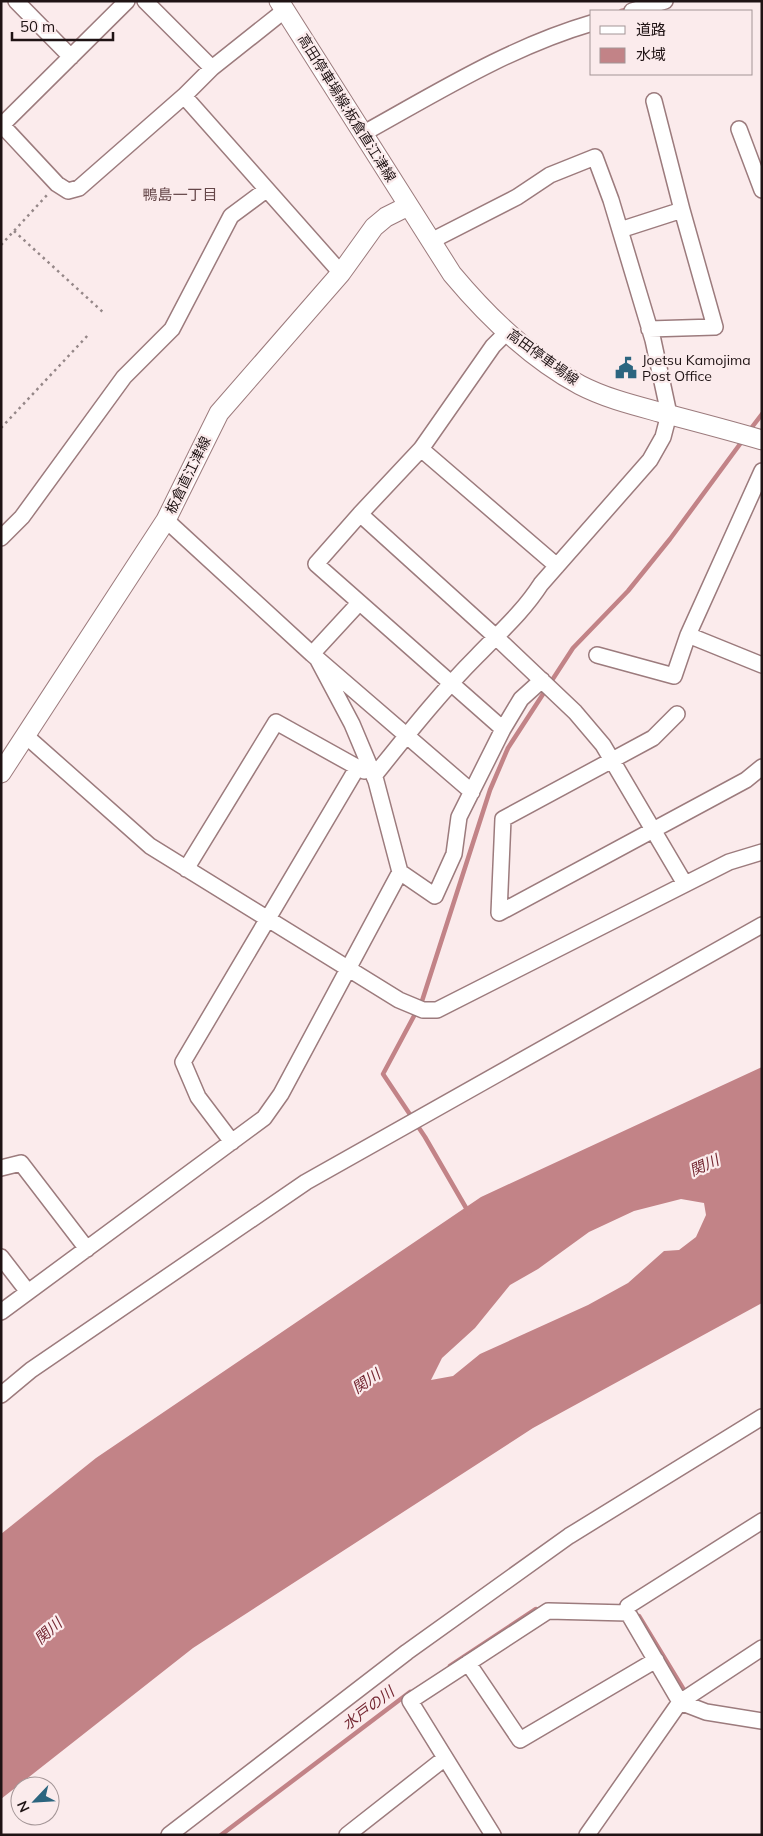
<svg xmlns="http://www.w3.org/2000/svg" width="763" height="1836" viewBox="0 0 763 1836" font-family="Mulish,'Noto Sans JP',sans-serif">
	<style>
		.water { fill: #c28387; fill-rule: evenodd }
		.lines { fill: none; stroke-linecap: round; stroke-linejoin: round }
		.stream { stroke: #c28387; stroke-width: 4.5 }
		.minor-casing { stroke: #9c7b7d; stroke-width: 18 }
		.major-casing { stroke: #9c7b7d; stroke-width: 21 }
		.path { stroke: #958788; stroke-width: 2.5; stroke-dasharray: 2.5 4; stroke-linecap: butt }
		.minor { stroke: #fff; stroke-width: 15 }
		.major { stroke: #fff; stroke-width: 19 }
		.labels { text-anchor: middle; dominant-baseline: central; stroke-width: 4.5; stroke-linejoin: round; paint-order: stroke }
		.street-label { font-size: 14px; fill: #1f1314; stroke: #fbebec }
		.poi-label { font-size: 14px; fill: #1f1314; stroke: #fbebec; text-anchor: start }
		.neighbourhood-label { font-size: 15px; fill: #654749; stroke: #fbebec }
		.water-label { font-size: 15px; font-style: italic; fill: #742732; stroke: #fbebec }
	</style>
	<rect width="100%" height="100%" fill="#fbebec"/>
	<!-- water -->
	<path class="water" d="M762 1067V1303L533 1428 193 1648 1 1799V1534L96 1458 481 1197ZM681 1199 704 1203 706 1215 696 1237 679 1250 664 1251 628 1283 588 1305 480 1354 453 1376 431 1380 442 1358 475 1328 510 1285 538 1269 589 1232 634 1211Z"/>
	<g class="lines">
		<!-- stream -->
		<path class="stream" d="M621 11 630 9
			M749 431 762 414
			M469 1213 425 1137 383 1074 422 1001 490 790 508 748 573 648 628 591 670 539 743 440
			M639 1616 684 1690
			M450 1666 536 1609
			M221 1835 410 1692"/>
		<!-- minor casing -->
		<g class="minor-casing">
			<path id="minor" d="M16 1 71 57
				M145 1 212 68
				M632 11 665 1
				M184 96 341 273
				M654 101 682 210
				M1 124 57 184 68 191 79 188 184 96 212 68 285 10
				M2 125 127 1
				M739 129 762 190
				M364 133C438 92 510 47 592 23
				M620 230 682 210 715 327 649 329
				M507 332 493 346 421 449 360 514 497 638 575 712 603 745 685 884
				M421 449 557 566
				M762 471 688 635 762 665
				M360 514 316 564 503 729 521 699 542 680
				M166 520 312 654 472 792
				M1 538 22 517 124 377 172 329 231 216 266 190
				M312 654 359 603
				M597 655 674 676 688 635
				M677 714 653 738 503 819 499 913 746 780 762 767
				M26 736 150 846 399 1000 423 1010H437L729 862 762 852
				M374 776C407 735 440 693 477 656 500 632 523 612 541 584L650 460 663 437 669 414 653 340 611 200 595 157 550 175 517 197 431 241
				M186 869 276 722 364 771
				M400 872 435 896 454 854 459 817 503 729
				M232 1142 198 1097 183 1062 357 768
				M1 1168 21 1163 87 1249
				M1 1257 28 1292
				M1 1312 264 1118 281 1094 400 872 376 781 352 724 318 660
				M1 1395 31 1370 306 1182 762 925
				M762 1521 628 1606V1613L680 1702 706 1712 762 1721
				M468 1663 520 1740 656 1660
				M169 1835 407 1652 569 1536 762 1417
				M347 1835 445 1758
				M493 1835 410 1701 548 1611 628 1613
				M587 1835 680 1702 762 1648"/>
		</g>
		<!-- major casing -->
		<g class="major-casing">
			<path id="major" d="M279 1 452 274C488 317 530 358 580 385 605 398 633 405 659 412 693 421 728 430 762 440
				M1 773 166 520 219 413 341 273 374 227 386 217 408 206"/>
		</g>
		<!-- path -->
		<path class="path" d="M14 231 105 314
			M1 245 48 194
			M1 428 89 334"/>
		<!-- minor -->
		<use href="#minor" class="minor"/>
		<!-- major -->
		<use href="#major" class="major"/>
	</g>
	<!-- icons -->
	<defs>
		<g id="civic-bare" transform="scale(1.725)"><path d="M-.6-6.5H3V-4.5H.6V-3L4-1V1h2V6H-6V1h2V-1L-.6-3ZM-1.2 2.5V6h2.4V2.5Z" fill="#2c657f" stroke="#fbebec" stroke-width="2.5" paint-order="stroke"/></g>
	</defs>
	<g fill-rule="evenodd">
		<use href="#civic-bare" x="626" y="368"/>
	</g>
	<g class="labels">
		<!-- street labels -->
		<g class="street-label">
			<text transform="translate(347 108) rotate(58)">高田停車場線;板倉直江津線</text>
			<text transform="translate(543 357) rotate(36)">高田停車場線</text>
			<text transform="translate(188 475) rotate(-64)">板倉直江津線</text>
		</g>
		<!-- poi labels -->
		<g class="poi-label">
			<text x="642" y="360">Joetsu Kamojima<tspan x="642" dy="16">Post Office</tspan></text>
		</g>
		<!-- neighbourhood labels -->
		<g class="neighbourhood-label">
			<text x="180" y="194">鴨島一丁目</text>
		</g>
		<!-- water labels -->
		<g class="water-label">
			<text transform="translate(704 1165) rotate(-24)">関川</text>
			<text transform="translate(366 1381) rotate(-34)">関川</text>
			<text transform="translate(48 1631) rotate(-42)">関川</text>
			<text transform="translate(368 1708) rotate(-37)">水戸の川</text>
		</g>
	</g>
	<!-- border -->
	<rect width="763" height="1836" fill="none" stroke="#1f1314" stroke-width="5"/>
	<!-- legend -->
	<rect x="590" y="10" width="162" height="65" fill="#fbebec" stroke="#a39596"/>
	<rect x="600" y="26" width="25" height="8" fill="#ffffff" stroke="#a39596"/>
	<text x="636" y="35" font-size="15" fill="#1f1314">道路</text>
	<rect x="600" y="48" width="25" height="15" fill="#c28387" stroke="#a39596"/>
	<text x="636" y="60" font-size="15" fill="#1f1314">水域</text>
	<!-- north arrow -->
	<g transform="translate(35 1801) rotate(245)"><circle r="24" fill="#fbebec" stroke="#a39596"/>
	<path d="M0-4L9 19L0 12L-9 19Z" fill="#2c657f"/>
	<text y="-8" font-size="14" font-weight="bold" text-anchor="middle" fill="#1f1314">N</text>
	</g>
	<!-- scale -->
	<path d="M12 32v8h101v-8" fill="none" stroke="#1f1314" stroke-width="2.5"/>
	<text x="20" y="32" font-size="15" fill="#1f1314" stroke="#fbebec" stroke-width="4" paint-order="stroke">50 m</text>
</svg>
